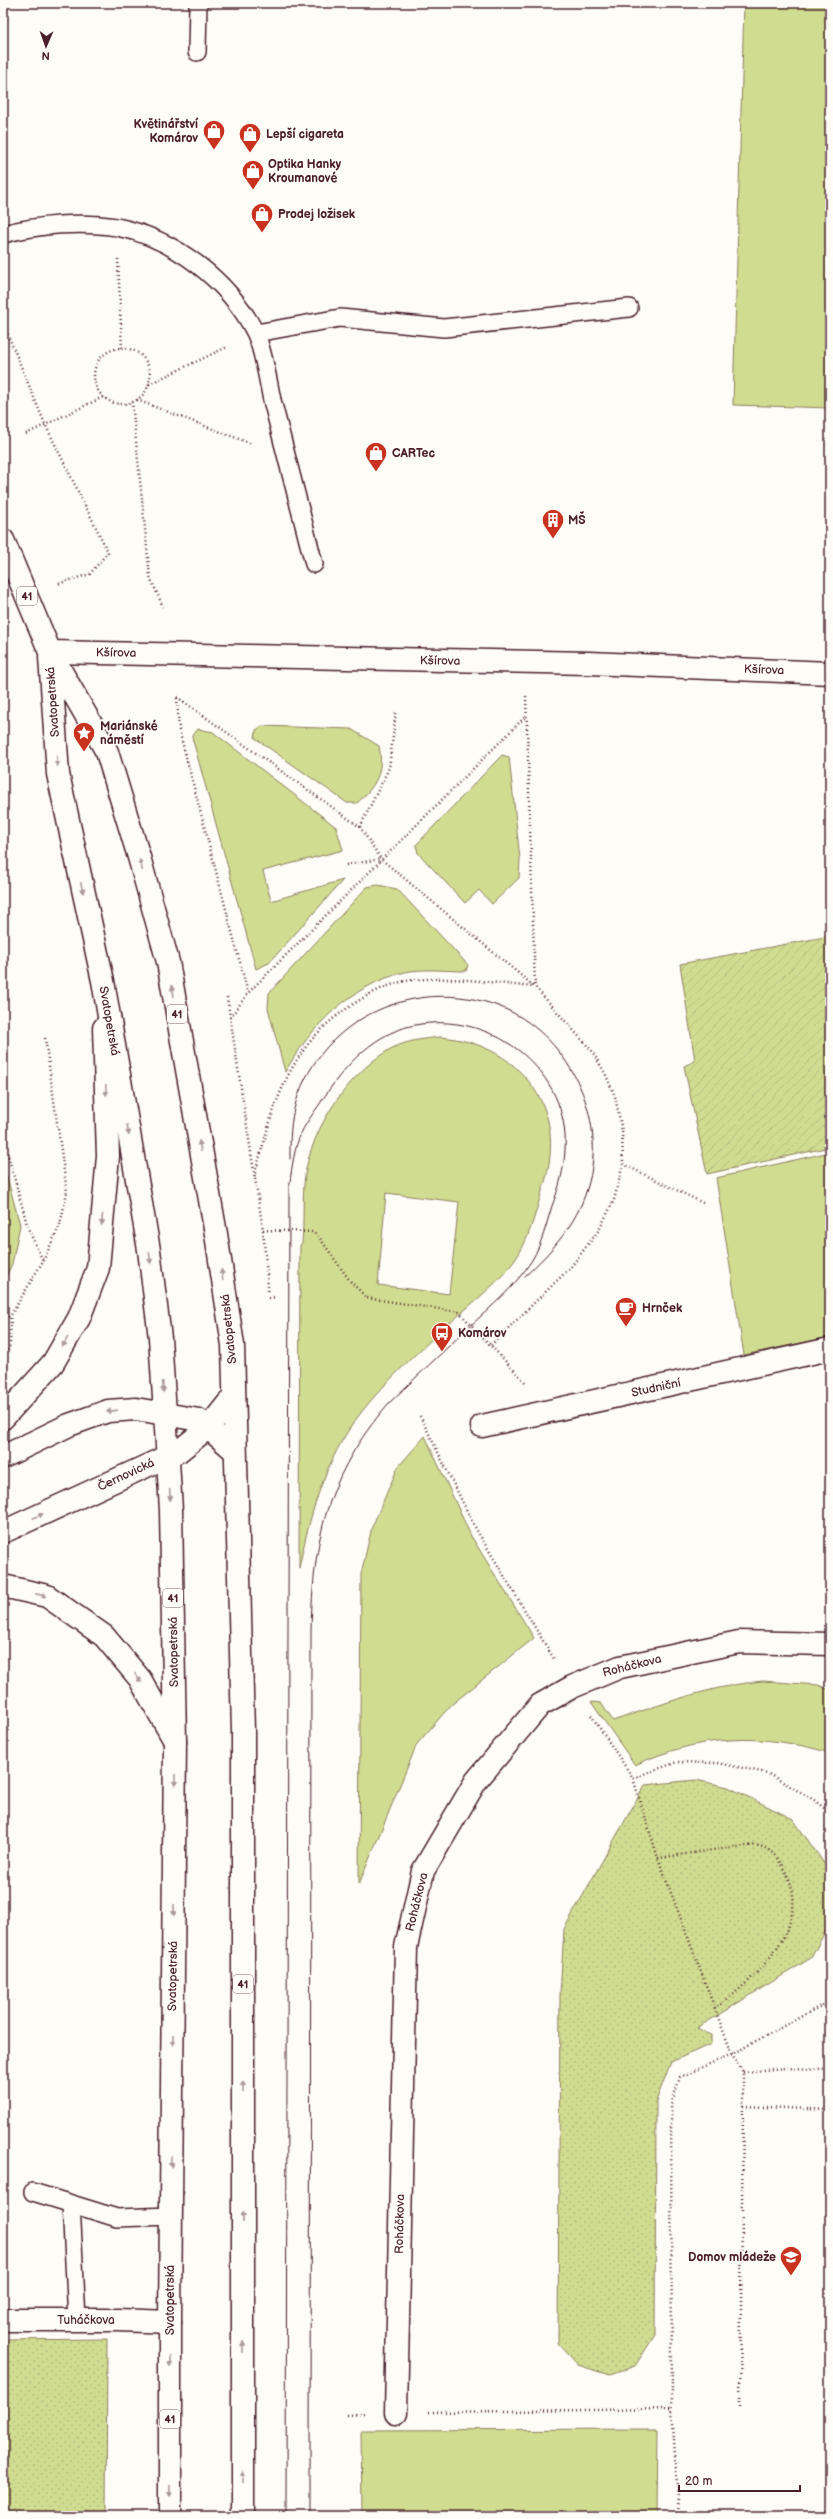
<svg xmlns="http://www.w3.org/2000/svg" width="833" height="2519" viewBox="0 0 833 2519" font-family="'Balsamiq Sans',sans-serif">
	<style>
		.grass { fill: #d0dd91; stroke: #8d7e5e; fill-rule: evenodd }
		.park { fill: url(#park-dots); stroke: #8d7e5e }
		.garden { fill: url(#garden-furrows); stroke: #8d7e5e }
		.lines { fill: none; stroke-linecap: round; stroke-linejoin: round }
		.lane-casing { stroke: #4a1f2b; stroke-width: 20 }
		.street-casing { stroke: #4a1f2b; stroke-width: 25 }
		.secondary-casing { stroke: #4a1f2b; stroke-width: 25 }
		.primary-casing { stroke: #4a1f2b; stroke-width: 25 }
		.path { stroke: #4a1f2b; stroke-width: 2.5; stroke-dasharray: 1 3; stroke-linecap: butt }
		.lane { stroke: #fdfcf7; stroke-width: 17 }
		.street { stroke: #fdfcf7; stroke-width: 22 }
		.secondary { stroke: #fdfcf7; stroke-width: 22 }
		.primary { stroke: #fdfcf7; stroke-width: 22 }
		.tram { stroke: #4a1f2b; stroke-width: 1 }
		.oneway { fill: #ac999b }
		.labels { text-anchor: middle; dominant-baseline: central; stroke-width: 3.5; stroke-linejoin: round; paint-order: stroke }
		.shield { fill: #fdfcf7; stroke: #806168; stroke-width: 1 }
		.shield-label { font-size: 11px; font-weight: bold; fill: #4a1f2b }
		.poi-label { font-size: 12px; font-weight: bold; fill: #4a1f2b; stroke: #fdfcf7; text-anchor: start }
		.street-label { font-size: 12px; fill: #4a1f2b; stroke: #fdfcf7 }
	</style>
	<defs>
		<pattern id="park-dots" width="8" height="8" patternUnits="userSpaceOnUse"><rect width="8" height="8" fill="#d0dd91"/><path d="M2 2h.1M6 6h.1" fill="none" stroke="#b4bd7d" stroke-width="1.8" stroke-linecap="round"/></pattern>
		<pattern id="garden-furrows" width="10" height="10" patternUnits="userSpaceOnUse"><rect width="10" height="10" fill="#d0dd91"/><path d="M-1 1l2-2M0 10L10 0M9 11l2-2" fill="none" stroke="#b4bd7d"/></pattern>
	</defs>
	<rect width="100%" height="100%" fill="#fdfcf7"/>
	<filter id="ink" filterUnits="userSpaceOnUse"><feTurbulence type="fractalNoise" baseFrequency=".025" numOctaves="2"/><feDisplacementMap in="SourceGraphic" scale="8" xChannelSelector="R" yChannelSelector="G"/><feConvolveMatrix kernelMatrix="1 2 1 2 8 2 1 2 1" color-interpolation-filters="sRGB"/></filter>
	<g filter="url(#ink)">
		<!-- grass -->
		<path class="grass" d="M744 3H830V408L733 405Z
			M262 726 351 729 379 746C384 772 376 786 357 803H347L255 738 256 730Z
			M198 729 213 732 336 827 343 850 263 871 271 901 343 880 269 963 256 969 192 737Z
			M502 755 509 757 520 859 519 878 492 904 479 890 465 903 418 853 416 845Z
			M378 885 397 889 468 965 466 971C447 971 423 968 405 972 350 986 312 1025 285 1072L268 1008 269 993 367 887Z
			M440 1037C481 1040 517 1059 538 1095 555 1125 553 1160 542 1191 535 1214 529 1240 515 1260 500 1281 477 1299 459 1315 424 1346 378 1387 352 1425 323 1467 309 1519 299 1568L300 1245 302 1243C304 1221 302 1197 305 1175 312 1128 347 1076 387 1051 403 1041 422 1039 440 1037ZM386 1193 459 1202 449 1294 378 1285Z
			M830 1152V1337L744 1355 716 1178Z
			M3 1162 20 1225 12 1264 3 1283Z
			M425 1436 471 1536 534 1638 451 1705 417 1744 359 1884 361 1574 372 1527 398 1467Z
			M763 1681 818 1685 830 1690V1753C761 1732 700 1735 635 1765L591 1702 601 1703 613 1721C662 1704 710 1686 763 1681Z
			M658 2429 657 2516H362L361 2430Z"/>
		<!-- park -->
		<path class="park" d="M696 1780 728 1787 793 1819 828 1869 830 1888V1915L825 1932 811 1958 697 2028 711 2035V2044L671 2062 656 2101 655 2335 635 2366 609 2375 578 2365 558 2343 560 1994 564 1929 645 1785Z
			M107 2339 106 2516H3V2340Z"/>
		<!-- garden -->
		<path class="garden" d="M830 936V1147L707 1174 684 1066 695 1061 680 964Z"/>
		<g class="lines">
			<!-- lane casing -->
			<g class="lane-casing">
				<path id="lane" d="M197 52 198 3
					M3 234C38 225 81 221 117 227 174 238 229 281 255 332 263 348 268 381 272 400 286 455 300 509 314 564
					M256 333 340 318 444 328 629 308
					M33 2192 117 2218 171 2216
					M71 2204 77 2320"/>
			</g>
			<!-- street casing -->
			<g class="street-casing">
				<path id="street" d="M50 652 589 663 830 673
					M482 1426 830 1349
					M3 2320H118L170 2322
					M396 2413 406 1947 423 1871 476 1781 540 1705 572 1687 620 1667 739 1642 830 1644"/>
			</g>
			<!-- secondary casing -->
			<g class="secondary-casing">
				<path id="secondary" d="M3 1418 53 1363 79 1318 98 1268 108 1156 104 1028
					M3 1457 69 1425 108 1411 136 1409 199 1420 235 1451
					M3 1532 179 1451 209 1427 233 1397
					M3 1586 47 1596 104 1636 140 1679 175 1741"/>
			</g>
			<!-- primary casing -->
			<g class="primary-casing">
				<path id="primary" d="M3 540 50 652 107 752 139 857 168 962 216 1234 233 1345 243 1731V2516
					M50 657 58 774 103 981 149 1250 160 1338 165 1413 171 1510 175 1741 170 2322V2516"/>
			</g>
			<!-- path -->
			<path class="path" d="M118 259 122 349
				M3 323 45 424 108 552 90 574 57 584
				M94 376a28 28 0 1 1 56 0a28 28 0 1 1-56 0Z
				M149 384 227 347
				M137 400 252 444
				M132 402 150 577 163 607
				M26 434 103 397
				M526 696 535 987
				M177 697 360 827 381 859 535 987 592 1051 605 1073 615 1096 622 1131 623 1164 614 1200 599 1230 570 1268 491 1345
				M177 698 179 730 248 993
				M360 827 389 768 396 712
				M346 865 380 859
				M227 997 263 1230 269 1298 276 1297
				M230 1018 248 993 526 716
				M3 1137 28 1228 43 1261 11 1315 3 1321
				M623 1164 703 1203
				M254 1177C274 1107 285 1050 349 1007 368 994 391 982 413 980 454 976 494 983 534 987
				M263 1230 313 1232 319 1237 350 1281 367 1298 459 1312 526 1383
				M43 1261 60 1225 67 1192 45 1038
				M7 1350 10 1346 11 1316
				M420 1416 476 1529 554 1659
				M591 1715 633 1778 658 1858 732 2054 743 2072V2106
				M633 1778 677 1762 718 1763 767 1773 814 1800 830 1813
				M658 1858C674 1856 751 1843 760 1846 773 1850 778 1859 785 1871 816 1925 753 1980 715 2009
				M743 2072 785 2068 830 2069
				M740 2406 743 2106 830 2110
				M429 2412 672 2409
				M347 2415 364 2414
				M679 2516 672 2409 671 2105 680 2077 732 2054 830 2001"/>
			<!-- lane -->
			<use href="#lane" class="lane"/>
			<!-- street -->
			<use href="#street" class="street"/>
			<!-- secondary -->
			<use href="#secondary" class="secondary"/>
			<!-- primary -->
			<use href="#primary" class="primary"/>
			<!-- tram -->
			<path class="tram" d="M290 1159C290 1140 290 1121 296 1102 322 1017 417 976 498 1006 567 1032 610 1118 587 1189 576 1225 552 1251 525 1276
				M286 2516 289 1191C291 1173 293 1155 299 1138 304 1125 313 1114 321 1102 344 1066 375 1030 421 1024 495 1013 570 1072 565 1150 564 1170 559 1188 552 1206 546 1225 542 1243 532 1260 515 1287 492 1306 469 1327 442 1353 415 1378 388 1404 327 1476 313 1538 311 1631L310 2516"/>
		</g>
		<!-- one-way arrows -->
		<defs><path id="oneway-solid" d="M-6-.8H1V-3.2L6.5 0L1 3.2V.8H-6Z"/></defs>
		<g class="oneway">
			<use href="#oneway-solid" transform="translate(57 761) rotate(86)"/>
			<use href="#oneway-solid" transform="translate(141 865) rotate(-105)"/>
			<use href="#oneway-solid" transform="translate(82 888) rotate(78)"/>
			<use href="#oneway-solid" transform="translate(173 991) rotate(-100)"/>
			<use href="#oneway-solid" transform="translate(106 1090) rotate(88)"/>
			<use href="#oneway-solid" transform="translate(128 1130) rotate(80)"/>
			<use href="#oneway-solid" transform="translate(200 1146) rotate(-100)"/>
			<use href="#oneway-solid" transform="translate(102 1220) rotate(95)"/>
			<use href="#oneway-solid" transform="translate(150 1258) rotate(83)"/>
			<use href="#oneway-solid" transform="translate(222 1275) rotate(-98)"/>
			<use href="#oneway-solid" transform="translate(65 1342) rotate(120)"/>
			<use href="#oneway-solid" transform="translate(163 1387) rotate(86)"/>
			<use href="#oneway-solid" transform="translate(112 1411) rotate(172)"/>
			<use href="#oneway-solid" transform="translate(170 1495) rotate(86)"/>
			<use href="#oneway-solid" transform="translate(38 1516) rotate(-25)"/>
			<use href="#oneway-solid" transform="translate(41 1595) rotate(13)"/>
			<use href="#oneway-solid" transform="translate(138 1678) rotate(54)"/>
			<use href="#oneway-solid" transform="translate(175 1780) rotate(91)"/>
			<use href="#oneway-solid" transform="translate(174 1910) rotate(91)"/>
			<use href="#oneway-solid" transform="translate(173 2040) rotate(91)"/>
			<use href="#oneway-solid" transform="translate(243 2087) rotate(-90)"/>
			<use href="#oneway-solid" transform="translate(171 2162) rotate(91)"/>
			<use href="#oneway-solid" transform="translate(243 2217) rotate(-90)"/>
			<use href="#oneway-solid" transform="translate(243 2347) rotate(-90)"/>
			<use href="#oneway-solid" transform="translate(170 2361) rotate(90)"/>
			<use href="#oneway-solid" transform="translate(243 2477) rotate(-90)"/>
			<use href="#oneway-solid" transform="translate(170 2491) rotate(90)"/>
		</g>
	</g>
	<!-- icons -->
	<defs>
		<g id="shop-pin" transform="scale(1.15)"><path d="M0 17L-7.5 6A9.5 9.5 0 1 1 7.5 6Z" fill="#c8321e" stroke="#fdfcf7"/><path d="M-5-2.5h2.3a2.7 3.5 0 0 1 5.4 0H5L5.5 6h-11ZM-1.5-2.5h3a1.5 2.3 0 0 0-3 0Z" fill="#fff"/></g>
		<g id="building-pin" transform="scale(1.15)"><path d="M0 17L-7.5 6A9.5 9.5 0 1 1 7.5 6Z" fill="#c8321e" stroke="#fdfcf7"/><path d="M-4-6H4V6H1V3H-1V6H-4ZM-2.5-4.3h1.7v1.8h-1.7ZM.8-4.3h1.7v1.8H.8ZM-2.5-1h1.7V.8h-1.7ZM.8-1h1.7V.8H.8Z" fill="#fff"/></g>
		<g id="sight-pin" transform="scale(1.15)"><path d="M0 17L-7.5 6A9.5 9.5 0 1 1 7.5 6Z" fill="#c8321e" stroke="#fdfcf7"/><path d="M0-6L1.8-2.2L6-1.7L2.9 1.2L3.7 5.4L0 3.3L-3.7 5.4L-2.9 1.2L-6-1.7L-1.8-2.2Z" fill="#fff"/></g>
		<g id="cafe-pin" transform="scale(1.15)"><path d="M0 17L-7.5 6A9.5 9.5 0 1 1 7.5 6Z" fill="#c8321e" stroke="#fdfcf7"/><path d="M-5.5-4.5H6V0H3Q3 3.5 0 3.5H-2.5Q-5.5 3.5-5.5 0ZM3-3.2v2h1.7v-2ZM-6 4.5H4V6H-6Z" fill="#fff"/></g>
		<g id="bus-pin" transform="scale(1.15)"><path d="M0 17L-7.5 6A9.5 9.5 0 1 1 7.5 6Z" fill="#c8321e" stroke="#fdfcf7"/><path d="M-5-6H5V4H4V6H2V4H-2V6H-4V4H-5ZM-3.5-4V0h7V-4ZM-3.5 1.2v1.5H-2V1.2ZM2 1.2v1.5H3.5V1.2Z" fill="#fff"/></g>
		<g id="university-pin" transform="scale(1.15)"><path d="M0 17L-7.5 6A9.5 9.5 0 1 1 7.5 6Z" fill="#c8321e" stroke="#fdfcf7"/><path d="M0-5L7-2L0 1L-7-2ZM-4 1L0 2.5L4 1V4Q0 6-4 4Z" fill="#fff"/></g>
	</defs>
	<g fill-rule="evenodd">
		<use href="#shop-pin" x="214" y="131"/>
		<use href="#shop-pin" x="250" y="134"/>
		<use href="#shop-pin" x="253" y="171"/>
		<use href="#shop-pin" x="262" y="214"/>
		<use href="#shop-pin" x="376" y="453"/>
		<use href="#building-pin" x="553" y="520"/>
		<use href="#sight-pin" x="84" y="733"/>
		<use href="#cafe-pin" x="626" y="1308"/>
		<use href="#bus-pin" x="442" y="1333"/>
		<use href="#university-pin" x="791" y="2257"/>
	</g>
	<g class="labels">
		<!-- shield labels -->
		<g class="shield">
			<rect x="17" y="587" width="20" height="18" rx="3"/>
			<rect x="167" y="1005" width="20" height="18" rx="3"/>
			<rect x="163" y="1589" width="20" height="18" rx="3"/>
			<rect x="233" y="1975" width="20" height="18" rx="3"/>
			<rect x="160" y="2410" width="20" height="18" rx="3"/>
		</g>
		<g class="shield-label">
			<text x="27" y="596">41</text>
			<text x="177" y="1014">41</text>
			<text x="173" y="1598">41</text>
			<text x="243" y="1984">41</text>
			<text x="170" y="2419">41</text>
		</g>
		<!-- poi labels -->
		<g class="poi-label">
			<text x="198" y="124" text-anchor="end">Květinářství<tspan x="198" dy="14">Komárov</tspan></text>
			<text x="266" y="134">Lepší cigareta</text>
			<text x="268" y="164">Optika Hanky<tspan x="268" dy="14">Kroumanové</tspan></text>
			<text x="278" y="214">Prodej ložisek</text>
			<text x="392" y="453">CARTec</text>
			<text x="568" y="520">MŠ</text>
			<text x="100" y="726">Mariánské<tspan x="100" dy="14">náměstí</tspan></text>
			<text x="642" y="1308">Hrnček</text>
			<text x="458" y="1333">Komárov</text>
			<text x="776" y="2257" text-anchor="end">Domov mládeže</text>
		</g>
		<!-- street labels -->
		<g class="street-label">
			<text transform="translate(116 653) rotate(1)">Kšírova</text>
			<text transform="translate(440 661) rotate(1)">Kšírova</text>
			<text transform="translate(764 670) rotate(2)">Kšírova</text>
			<text transform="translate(53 702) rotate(-94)">Svatopetrská</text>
			<text transform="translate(109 1021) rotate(80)">Svatopetrská</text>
			<text transform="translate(229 1329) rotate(-96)">Svatopetrská</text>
			<text transform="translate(656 1388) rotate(-12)">Studniční</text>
			<text transform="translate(126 1475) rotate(-25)">Černovická</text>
			<text transform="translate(174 1652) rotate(-91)">Svatopetrská</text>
			<text transform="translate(632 1666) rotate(-14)">Roháčkova</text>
			<text transform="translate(417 1902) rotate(-76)">Roháčkova</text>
			<text transform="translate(173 1976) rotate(-89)">Svatopetrská</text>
			<text transform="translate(400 2224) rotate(-89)">Roháčkova</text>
			<text transform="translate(170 2300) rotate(-90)">Svatopetrská</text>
			<text x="86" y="2320">Tuháčkova</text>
		</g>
	</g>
	<!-- margin -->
	<rect width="833" height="2519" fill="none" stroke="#fdfcf7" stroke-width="16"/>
	<rect x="8" y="8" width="817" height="2503" fill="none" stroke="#4a1f2b" stroke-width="1.5" filter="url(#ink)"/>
	<!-- north arrow -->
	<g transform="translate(46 46) rotate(182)" stroke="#fdfcf7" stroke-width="3" paint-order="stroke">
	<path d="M0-3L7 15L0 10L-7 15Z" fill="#4a1f2b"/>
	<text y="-6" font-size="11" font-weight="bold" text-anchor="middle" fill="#4a1f2b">N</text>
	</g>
	<!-- scale -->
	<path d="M679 2485v6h121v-6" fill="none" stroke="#4a1f2b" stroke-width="2"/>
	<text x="685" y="2485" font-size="12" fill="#4a1f2b" stroke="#fdfcf7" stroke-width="3" paint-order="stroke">20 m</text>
</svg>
